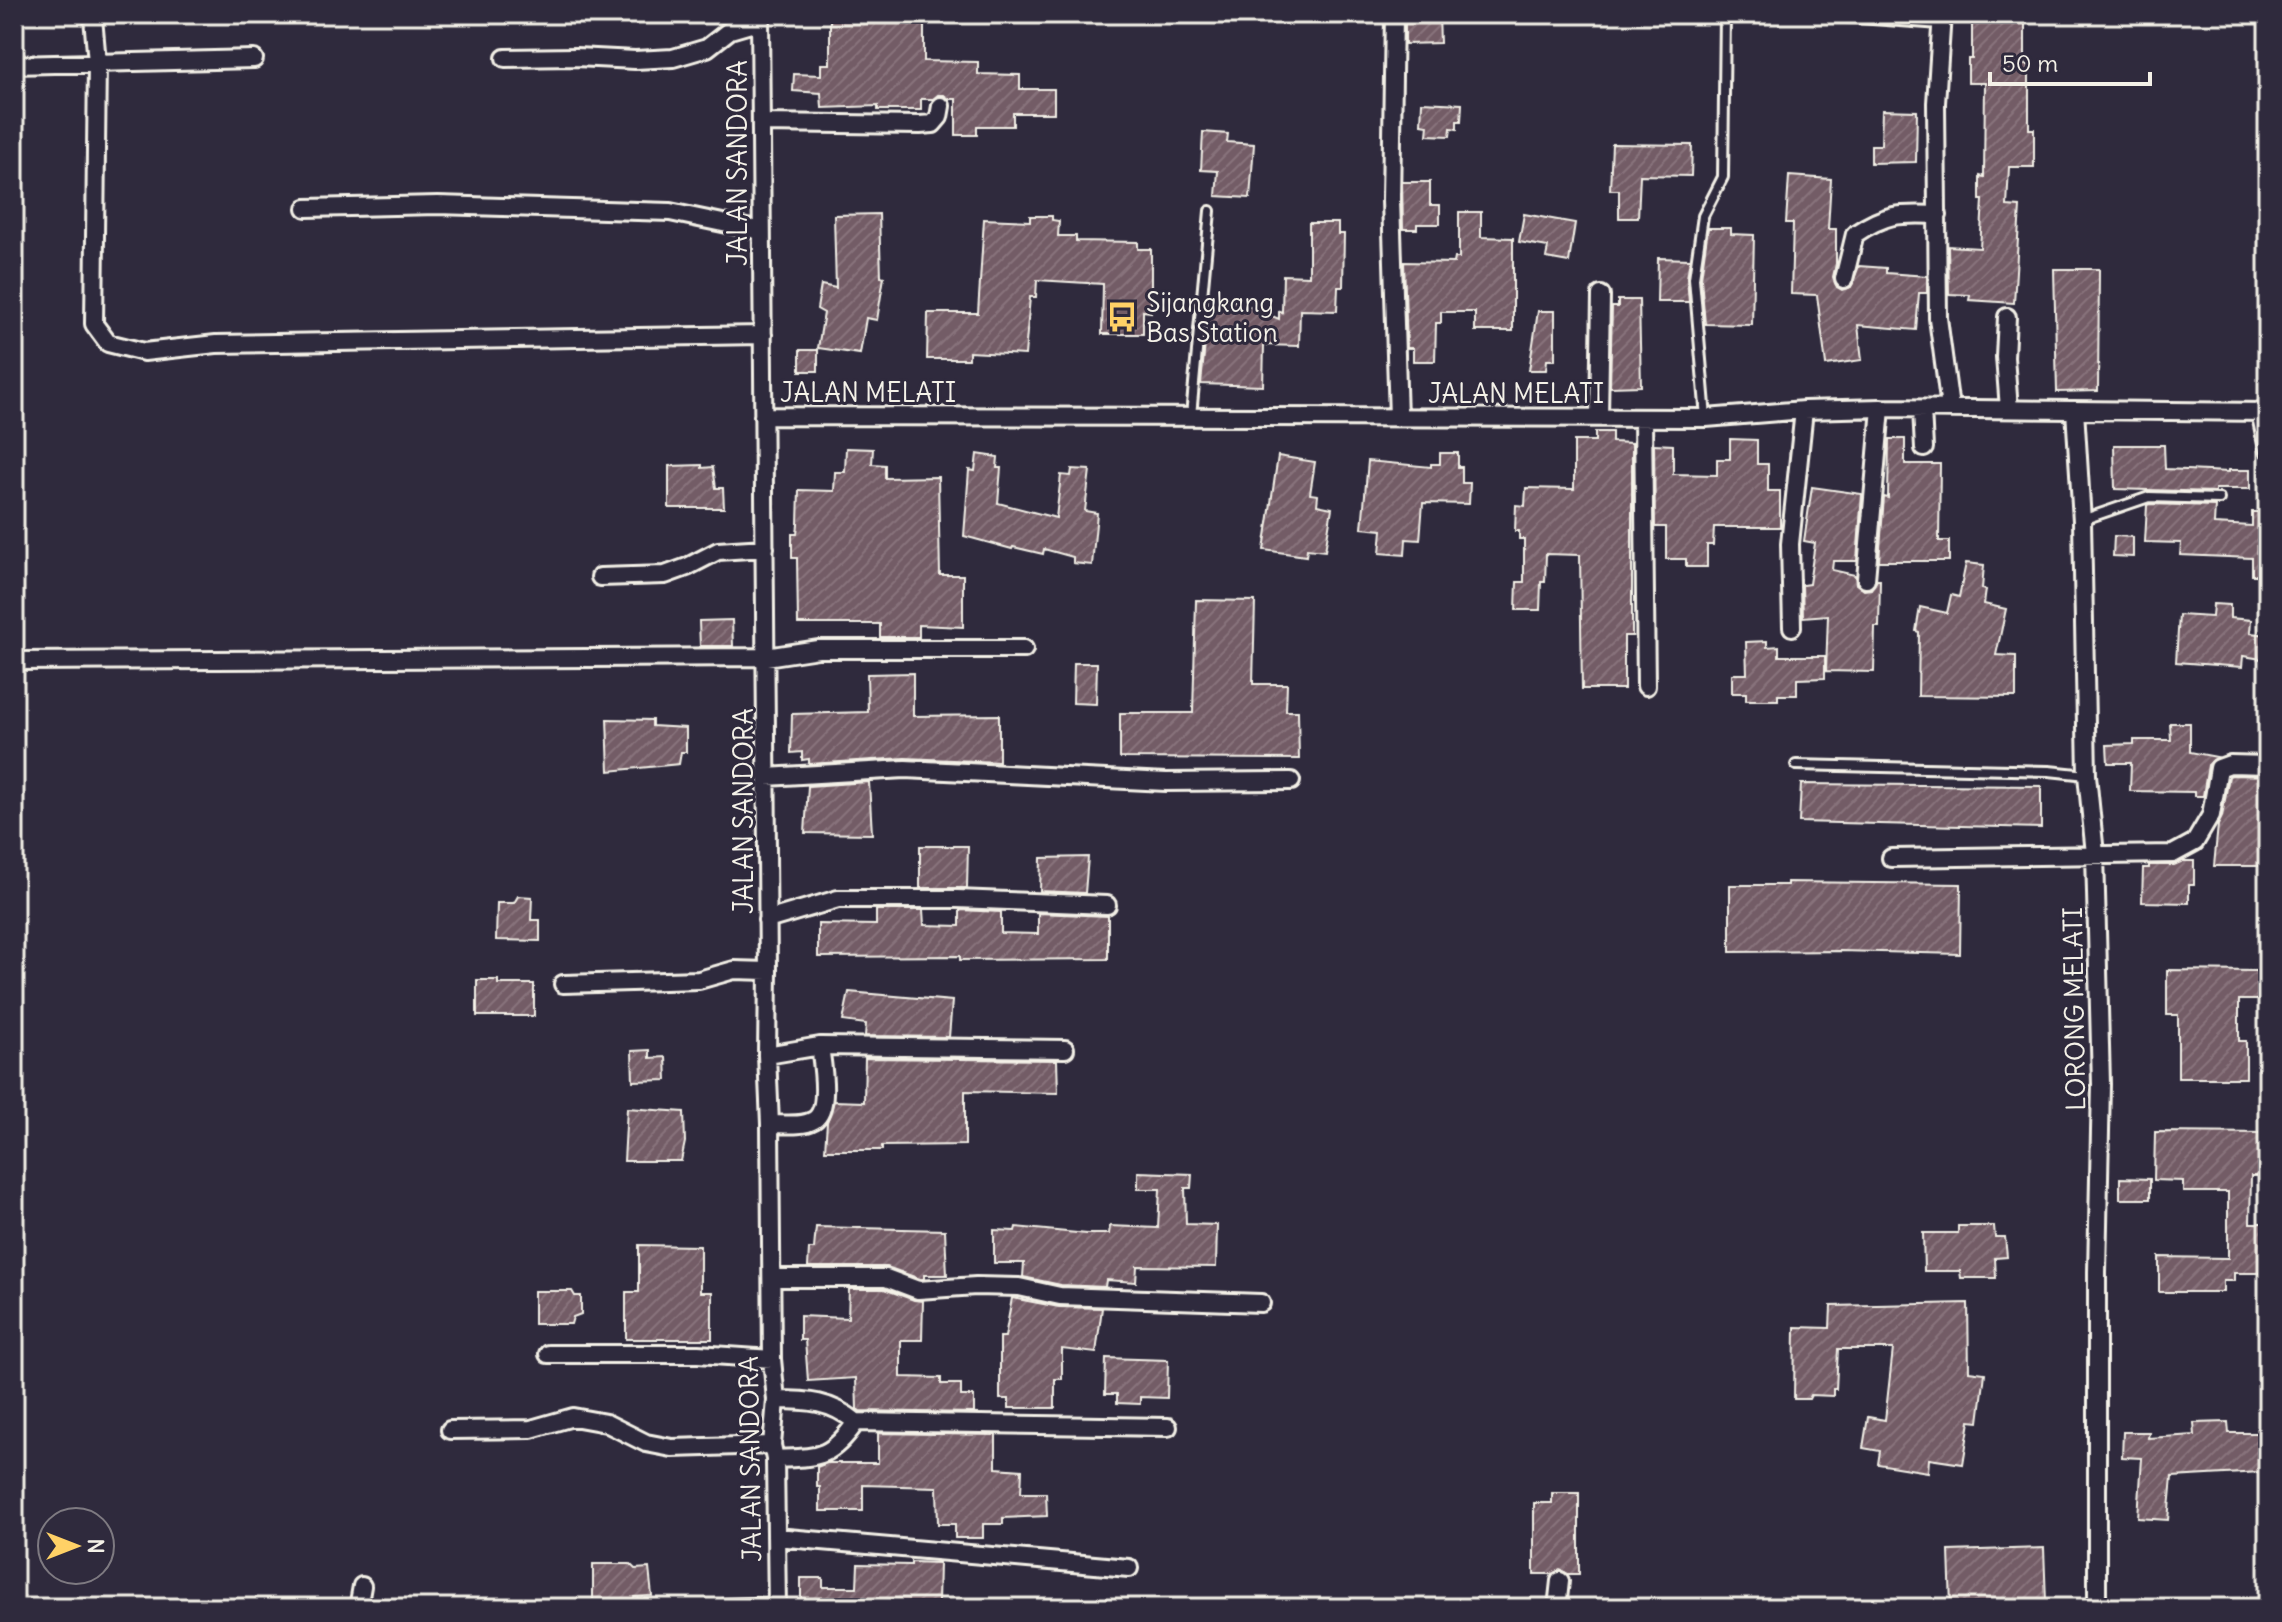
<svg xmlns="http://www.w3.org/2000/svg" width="2282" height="1622" viewBox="0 0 2282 1622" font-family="Delius,sans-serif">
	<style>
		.building { fill: url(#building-hatch); stroke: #f4f1e8; stroke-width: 2 }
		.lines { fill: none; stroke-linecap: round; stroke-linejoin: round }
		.service-casing { stroke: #f4f1e8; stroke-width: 14 }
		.minor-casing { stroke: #f4f1e8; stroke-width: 22 }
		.service { stroke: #2f2a3d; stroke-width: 8 }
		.minor { stroke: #2f2a3d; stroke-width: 16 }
		.labels { text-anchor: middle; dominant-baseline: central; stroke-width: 6; stroke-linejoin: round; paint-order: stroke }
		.street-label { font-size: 26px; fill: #f4f1e8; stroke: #2f2a3d }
		.poi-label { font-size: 26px; fill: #f4f1e8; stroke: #2f2a3d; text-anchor: start }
	</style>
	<defs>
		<pattern id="building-hatch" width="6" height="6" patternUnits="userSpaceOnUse" patternTransform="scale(2)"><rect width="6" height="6" fill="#735b66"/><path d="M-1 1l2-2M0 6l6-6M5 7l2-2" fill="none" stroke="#88737c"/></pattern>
	</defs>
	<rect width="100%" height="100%" fill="#2f2a3d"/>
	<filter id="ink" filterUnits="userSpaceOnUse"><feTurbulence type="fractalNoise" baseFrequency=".0125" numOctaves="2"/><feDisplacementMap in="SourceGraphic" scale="16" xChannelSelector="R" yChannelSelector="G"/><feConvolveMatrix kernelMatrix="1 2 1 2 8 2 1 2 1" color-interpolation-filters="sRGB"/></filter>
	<g filter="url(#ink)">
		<!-- building -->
		<path class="building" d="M830 14H924V61L978 62V74L1020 75V89H1054V113H1013V126H977V135H956V99H949L944 95H938L933 99H921V110H878V106L822 108 821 93 793 91 794 74 821 75V64H830Z
			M1405 14H1439L1440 43 1405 44Z
			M1972 14H2025V65H2029V129H2034V167H2009L2007 206 2020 207 2014 303 1969 300 1970 295 1949 294 1948 246 1980 248 1983 200H1980V176L1984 177 1985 83H1968V59H1972Z
			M1422 102 1462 104 1461 121H1457V129L1451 128 1450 136 1427 135 1428 125 1421 124Z
			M1882 110 1917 111 1916 162 1871 163V145H1881Z
			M1203 132 1228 134 1227 142 1254 144 1250 198 1216 196 1218 171 1201 170Z
			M1612 144 1692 145 1691 176 1640 175 1638 218H1619V190H1610Z
			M1789 176 1831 179 1828 229H1836V264L1833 277 1837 287 1842 290 1851 287 1859 266 1886 268V273L1927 276V293H1919L1916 330 1858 325 1862 360 1826 365 1817 295 1791 294 1793 223H1786Z
			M1402 182H1430V205H1440V224H1417V229H1403Z
			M1459 212H1481V237L1513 238V331H1475V312H1441V323H1436L1435 361H1413V348H1407L1404 262 1454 263 1455 258H1459Z
			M879 214 881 276 884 277 877 320 866 318 860 354 818 348 824 313 817 309 821 285 836 288 834 215Z
			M1524 214 1575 223 1569 262 1546 258 1548 247 1519 242Z
			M1030 216H1052V220L1059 221 1058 236H1076V241L1138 242V249H1151V312L1143 311V334H1102L1103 284 1037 280 1036 297H1030L1025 355 969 352V359H927L928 313H978L984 219 1030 221Z
			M1309 223H1338V234H1344L1343 287H1338L1337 311 1300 310 1299 346 1264 345 1263 386 1201 384 1207 324 1219 294 1279 319V311L1282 312 1283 275 1309 276Z
			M1708 228H1731V234L1754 235 1752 325 1705 324 1701 278Z
			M1658 258 1690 259 1687 278 1689 302H1657Z
			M2054 269H2099L2098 391 2057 392Z
			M1618 300H1639L1641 386 1610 387 1612 307H1618Z
			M1538 311H1555V360H1547L1546 370H1529Z
			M800 350H818V371H800Z
			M1595 432H1612V442L1632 443V636H1624V689H1582L1580 555 1546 554 1545 582H1541L1540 610H1516L1517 582H1524V539H1519V531H1515L1516 505 1525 506 1526 488 1574 489V441H1595Z
			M1730 439 1757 440V464H1768V491H1780V527H1714L1713 545H1707V567H1686V559H1666V527H1655L1654 444 1673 445V474L1717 475V459H1730Z
			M1889 439H1905V464H1940L1939 541H1949V561H1879L1884 497 1888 498Z
			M2114 445H2164L2165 469 2229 472V470H2250V489H2215V492L2115 489Z
			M846 448 873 449 872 464 885 465V478L938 477 940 575H963V627L919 625V637H880V624H798L797 558H792V534H797L798 524 799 490 834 491 835 472H845Z
			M1440 453H1458V467H1462V483H1470L1469 504 1423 503 1420 540 1406 539 1405 555 1380 553 1382 530 1362 528 1368 461 1431 467V464H1440Z
			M977 454 998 457 997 468H1001L998 503 1056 518 1061 475 1071 476 1072 469 1090 470 1085 511 1097 513 1092 565 1073 563V557L1044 549 1043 554 1013 547 1012 549 964 536 969 470 975 471Z
			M1278 456 1315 462 1310 494 1318 495 1317 505 1332 508 1325 551 1307 549 1306 556 1264 550Z
			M702 465V468L713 467 716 488H723L724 508H669V466Z
			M1812 487 1862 494 1857 561H1833L1832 570 1855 575 1856 584 1864 590 1871 589 1877 580H1880L1879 627H1875L1874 672 1826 671 1828 615 1803 617 1802 585 1809 584 1815 543 1804 541Z
			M2150 504 2215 506 2214 524 2252 526V512H2268V575H2252V558L2180 555 2181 543 2145 542 2147 505Z
			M2114 536 2133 537V557L2113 556Z
			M1966 563 1984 565 1982 589 1986 590 1984 604 2006 609 1996 655 2016 656V697L1918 696 1919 632 1916 631 1920 607 1947 613 1951 595 1959 597Z
			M1196 600 1255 601 1253 684H1287L1286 711H1298L1299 759 1120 758V713H1193Z
			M2213 604 2230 605V618L2251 620 2250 633 2268 635V660L2243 656 2242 667 2176 662 2179 615 2212 617Z
			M732 620 733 646H700L699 621Z
			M1767 641V647L1779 646V656H1825V678L1797 679V695H1778V700H1746V693H1732V674H1747L1746 642Z
			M1074 663H1097L1096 704 1073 703Z
			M913 673V716L999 715V762L905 758 809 764V759L802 760V752L791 753 792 714 868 712 867 674Z
			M607 719 652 720V726L686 728V752H681L679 764 609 771Z
			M2170 723H2190V752L2217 757 2208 765 2203 796H2194V792L2130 791 2131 763H2108L2107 745 2134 744V740H2171Z
			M2232 775 2268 776V866H2214L2218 825 2222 817 2229 776Z
			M869 782 872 834 805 833 808 786Z
			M1801 784 2041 786V828L1799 822Z
			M920 846H968L967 888H920Z
			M1088 857 1085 893 1040 891 1041 858Z
			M2183 861H2194V885H2189V903L2142 902 2143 868H2149V865H2174Z
			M1787 882 1961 884 1960 954 1840 951 1730 952V885H1787Z
			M518 896 532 897 531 920H540V941L496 940 497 903H514Z
			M876 910H923L924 925 960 926V910L1001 912V933L1038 934V913L1108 916V959L960 960V956L818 957V924L876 925Z
			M2167 970 2258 971V1000H2239V1041H2246V1078H2178V1015H2167Z
			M477 980H498V984H534V1016H477Z
			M849 992 952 1001 949 1037 865 1036 866 1024 843 1021Z
			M650 1050V1058L666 1057 667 1080 633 1081 632 1051Z
			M865 1058 1057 1060 1058 1093 965 1091V1145L882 1146V1150H825L827 1122 834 1101 864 1102Z
			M627 1108 684 1112 685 1142 681 1161H624Z
			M2155 1132 2268 1133V1176H2251L2250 1223H2268V1273H2234V1281H2223V1292H2159V1257L2228 1258V1192H2183V1181L2154 1180Z
			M1138 1172 1192 1174 1191 1188H1185L1186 1224 1217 1225 1216 1267 1137 1266 1136 1282 1106 1280 1105 1287 1061 1285 1023 1277 1024 1263H994V1230L1015 1231 1016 1227 1087 1234H1109L1110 1226 1158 1228 1160 1189H1138Z
			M2120 1178 2150 1179V1199H2120Z
			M1958 1226H1994L1995 1237H2005L2007 1257 1995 1258 1996 1278H1961L1960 1271H1924L1923 1233H1958Z
			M816 1227 945 1230 947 1275H924V1279H920L887 1267H808L809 1249H814Z
			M639 1245 700 1246V1292H712V1339H626V1292H639Z
			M849 1289H884L914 1300 923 1301 922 1340H901V1377L941 1378V1384H961V1396H974V1413L860 1411 857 1409 856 1378 808 1381 805 1340H800V1316L848 1318Z
			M534 1291H572L575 1296H581V1314L573 1317 571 1324H534Z
			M1012 1298 1059 1307 1102 1308 1096 1353 1062 1349V1379H1055V1408H1009V1399H1000V1337H1005Z
			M1968 1303 1969 1371 1985 1373 1979 1422 1970 1421 1963 1464 1929 1459 1928 1472 1878 1464 1880 1451 1863 1448 1868 1417 1885 1420 1893 1349H1838L1836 1389H1833V1396L1811 1395 1809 1399H1794L1795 1327 1830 1328 1831 1306Z
			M1106 1358 1168 1360 1167 1398 1140 1397V1404L1117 1403V1394H1105Z
			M2228 1422 2229 1433H2268V1464H2260V1472L2172 1477 2168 1520 2138 1518 2142 1458 2122 1457 2123 1432H2149L2148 1438 2195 1435 2194 1423Z
			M878 1433 996 1435V1468L1022 1470 1021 1493H1046L1047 1516 1003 1518V1524H983V1538H955V1524H938L937 1487 863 1485V1511H820V1487H817V1467L827 1463H878Z
			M1552 1493H1579V1574H1568L1560 1570 1552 1574H1534V1503H1552Z
			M2044 1548 2046 1602 1951 1606 1949 1551Z
			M911 1562 939 1563 938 1604 916 1603V1608H838V1605H801V1578H823V1587H857L858 1564 911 1565Z
			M593 1564H630L635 1569 649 1568 652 1596 634 1597 632 1604 593 1605Z"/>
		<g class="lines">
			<!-- service casing -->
			<g class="service-casing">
				<path id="service" d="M1836 14 1845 17 1941 24
					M1191 416 1210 211
					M1706 418 1694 278 1703 216 1723 177 1725 14
					M2082 520 2149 497 2219 499
					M1796 765 2049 771 2087 775"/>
			</g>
			<!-- minor casing -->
			<g class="minor-casing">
				<path id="minor" d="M760 14 768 971 767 1055 770 1124 772 1359 776 1400 772 1445 775 1459 777 1608
					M1394 14 1391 200 1398 417
					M1942 14 1936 103 1938 318 1950 408
					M93 18 97 62 94 324 108 343 144 352 216 344 763 335
					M505 58 576 57 635 60 673 58 707 48 730 30 761 21
					M14 65 254 59
					M761 123 920 125 933 124 939 117 941 106
					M306 208 438 205 670 212 761 231
					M1844 279 1855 234C1888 212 1900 214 1938 215
					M2007 317 2005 357 2009 409
					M1922 409 1924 448
					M2075 410 2082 521 2087 775 2095 854 2101 1084 2097 1272V1608
					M2260 411 2268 449
					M763 416 1706 418 1804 410 1881 408 2268 412
					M1599 417 1601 295
					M1643 418 1646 686
					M600 577 665 575 687 567 718 551 765 548
					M1866 579 1881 408
					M1792 627 1790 544 1804 410
					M14 661 766 657 818 649H1024
					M766 777 905 769 1166 782 1291 781
					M1891 858 2173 854 2195 842 2211 815 2219 768 2230 764 2268 765
					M767 920 838 899H957L1107 905
					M563 984 699 980 734 970 768 971
					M820 1046 1065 1049
					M767 1055 820 1046C822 1063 831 1109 814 1120 802 1127 784 1124 770 1124
					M773 1278H886L918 1290 976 1286 1019 1287 1060 1296 1261 1303
					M548 1354H698L772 1359
					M776 1400C807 1400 831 1401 856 1422L1168 1427
					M450 1430 531 1429 573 1417 606 1423 646 1443 672 1448 772 1445
					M775 1459C817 1457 830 1460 856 1422
					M776 1537 1129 1568
					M358 1608 362 1586
					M726 1608 777 1606
					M1557 1608 1560 1581"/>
			</g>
			<!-- service -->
			<use href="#service" class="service"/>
			<!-- minor -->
			<use href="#minor" class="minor"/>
		</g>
	</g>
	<!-- icons -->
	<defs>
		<g id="bus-bare" transform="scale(2.4)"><path d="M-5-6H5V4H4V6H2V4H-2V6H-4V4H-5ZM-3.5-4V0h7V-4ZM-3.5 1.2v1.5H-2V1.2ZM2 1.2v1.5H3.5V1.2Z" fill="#ffd166" stroke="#2f2a3d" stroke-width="2.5" paint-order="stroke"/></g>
	</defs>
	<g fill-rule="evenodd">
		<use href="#bus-bare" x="1122" y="317"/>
	</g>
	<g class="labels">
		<!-- street labels -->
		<g class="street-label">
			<text transform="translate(737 163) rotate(-90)">JALAN SANDORA</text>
			<text x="868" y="392">JALAN MELATI</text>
			<text x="1516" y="393">JALAN MELATI</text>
			<text transform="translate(743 811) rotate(-90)">JALAN SANDORA</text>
			<text transform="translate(2074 1009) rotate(-91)">LORONG MELATI</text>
			<text transform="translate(750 1459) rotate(-91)">JALAN SANDORA</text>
		</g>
		<!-- poi labels -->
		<g class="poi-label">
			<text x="1146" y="302">Sijangkang<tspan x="1146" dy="30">Bas Station</tspan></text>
		</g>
	</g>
	<!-- margin -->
	<rect width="2282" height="1622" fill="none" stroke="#2f2a3d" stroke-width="48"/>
	<rect x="24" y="24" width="2234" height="1574" fill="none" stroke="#f4f1e8" stroke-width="3" filter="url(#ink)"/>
	<!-- north arrow -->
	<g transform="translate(76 1546) rotate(90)"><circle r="38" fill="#2f2a3d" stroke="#7e7a81" stroke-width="2"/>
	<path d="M0-6L14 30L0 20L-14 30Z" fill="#ffd166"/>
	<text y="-12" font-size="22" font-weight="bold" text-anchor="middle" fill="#f4f1e8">N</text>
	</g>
	<!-- scale -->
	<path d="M1990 72v12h160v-12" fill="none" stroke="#f4f1e8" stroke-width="4"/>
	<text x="2002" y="72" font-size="24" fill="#f4f1e8" stroke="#2f2a3d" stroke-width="6" paint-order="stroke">50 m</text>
</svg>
